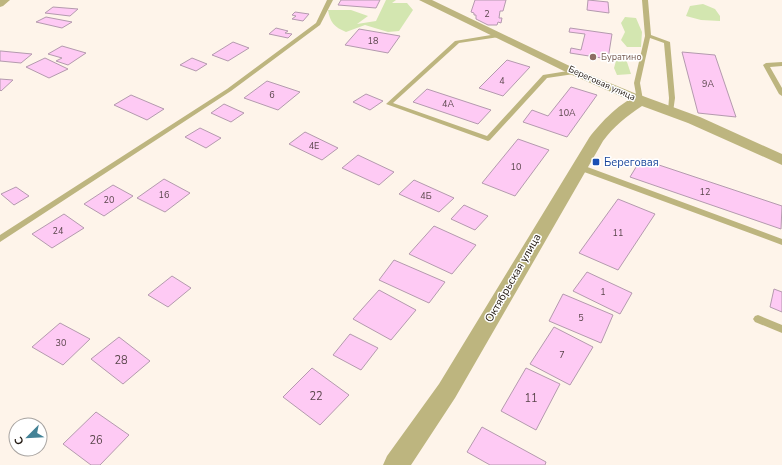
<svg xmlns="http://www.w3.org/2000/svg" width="782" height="465" viewBox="0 0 782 465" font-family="'Nunito Sans',sans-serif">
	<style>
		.green { fill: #d3e6b0 }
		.building { fill: #fecaf4; stroke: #b49aae }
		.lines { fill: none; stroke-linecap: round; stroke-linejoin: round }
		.service { fill: #bdb57f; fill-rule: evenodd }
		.minor { fill: #bdb57f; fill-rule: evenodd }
		.tertiary { fill: #bdb57f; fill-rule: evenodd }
		.education-dot { fill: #8d6e63; stroke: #fff; stroke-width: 1.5 }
		.transit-dot { fill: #1a4fb4; stroke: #fff; stroke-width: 1.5 }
		.labels { text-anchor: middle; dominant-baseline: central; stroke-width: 3; stroke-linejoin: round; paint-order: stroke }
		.number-label { font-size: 9px; fill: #59454a }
		.far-education-label { font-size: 9px; fill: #785e54; stroke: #fff; text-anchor: start }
		.far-street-label { font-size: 9px; fill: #221911; stroke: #fff }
		.transit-label { font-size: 11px; fill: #164399; stroke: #fff; text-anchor: start }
		.street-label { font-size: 11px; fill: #221911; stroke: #fff }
		.near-number-label { font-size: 11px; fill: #59454a }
	</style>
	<rect width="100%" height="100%" fill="#fef4ea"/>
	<!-- green -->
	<path class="green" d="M386 0H396L392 3H407L413 10 399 31 388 32 365 25 346 32C334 27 330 22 328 10H351L368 16 357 24 376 21Z
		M703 4 715 9 720 16V21L701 20 686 16 690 6Z
		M625 17 636 18 642 32 641 47H627L621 40 625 32 621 23Z
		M626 59 631 74 617 75 614 68 616 61Z"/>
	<!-- building -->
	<path class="building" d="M341 0H380L376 8 338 5Z
		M475 0H506L503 11H500L499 18H502L501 23 498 22 497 25H488L476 19V15H474V13L471 12Z
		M588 0 608 2 609 13 587 10Z
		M53 7 78 9 70 16 45 13Z
		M295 12 309 14 303 21 292 19 296 16 292 15Z
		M46 17 72 22 62 28 36 22Z
		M276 28 288 31 285 33 292 34 288 38 269 34Z
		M570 28 612 34 608 59 570 53 571 48 581 50 585 34 569 32Z
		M359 29 400 36 388 53 345 45Z
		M233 42 249 48 228 61 212 55Z
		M62 46 86 53 68 65 56 61 62 58 48 54Z
		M0 51H1L32 54 21 63 0 61Z
		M682 52 715 55 736 117 698 113Z
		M45 58 68 69 49 78 26 67Z
		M192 58 207 64 196 71 180 65Z
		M507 60 530 67 503 96 479 88Z
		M0 79 13 80 1 91 0 90Z
		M267 81 300 92 278 110 244 98Z
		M571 87 597 95 567 137 523 122 532 110 548 116Z
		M427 89 491 110 478 124 413 102Z
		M366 94 383 101 370 110 353 102Z
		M131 95 164 109 147 120 114 105Z
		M224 104 244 113 231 122 211 113Z
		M200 128 221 138 206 148 185 137Z
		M305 132 338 148 322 160 289 144Z
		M518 139 549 150 515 196 482 183Z
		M358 155 394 172 379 185 342 168Z
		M641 159 782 206 781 229 630 177Z
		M164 179 190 193 165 212 137 198Z
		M414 180 454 198 439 212 399 194Z
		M113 185 133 196 104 216 84 204Z
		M16 187 29 196 14 205 1 194Z
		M618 199 655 214 618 270 579 253Z
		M464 205 488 216 475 230 451 219Z
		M64 214 84 228 52 248 32 234Z
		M434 226 476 245 452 274 409 254Z
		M394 260 445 282 429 303 379 280Z
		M587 272 632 293 620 314 573 291Z
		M172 276 191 288 168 307 148 295Z
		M774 289 782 292V312L770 307Z
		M379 290 416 310 391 340 353 319Z
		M563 294 613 315 601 343 549 321Z
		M60 323 90 339 63 365 32 347Z
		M554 327 593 347 570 385 530 364Z
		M350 334 378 348 361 370 333 355Z
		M119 337 150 361 123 384 91 359Z
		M312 368 349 395 320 425 283 397Z
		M526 368 560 384 536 430 501 411Z
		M96 412 129 435 100 465H91L63 444Z
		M482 427 546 462 545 465H490L467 452Z"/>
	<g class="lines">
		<!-- service -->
		<path class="service" d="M327 0H333L320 25 231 91 0 242V235L227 89 316 23Z
			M642 0H648L651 35 670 42 675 98 673 112 671 113 668 111 669 98 664 43 650 38 640 83 643 100 640 102 637 100 634 83 645 36Z
			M497 34 500 36 499 37 459 43 393 103 487 136 543 75 574 70 577 72 574 74 547 78 490 140 488 141 386 104 455 41Z
			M782 62V66L770 67 782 88V96L779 94 763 65 766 63Z
			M576 165H582L782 239V245L576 169 575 167Z
			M758 315 782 325V333L755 322 753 319 755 316Z"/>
		<!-- minor -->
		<path class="minor" d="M0 0H10L3 6 0 7Z
			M419 0H432L578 70 644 97 646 100 644 103H636L570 74Z"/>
		<!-- tertiary -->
		<path class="tertiary" d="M640 95 700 117 782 154V165L688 123 642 106C627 116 613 127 603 141L455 398 411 465H383L387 456 439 384 589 138C600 123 622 100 640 95Z"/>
	</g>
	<!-- markers -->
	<circle class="education-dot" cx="593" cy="57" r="4"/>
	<rect class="transit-dot" x="592" y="158" width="8" height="8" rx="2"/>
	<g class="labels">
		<!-- number labels -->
		<g class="number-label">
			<text x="487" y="14">2</text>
			<text x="373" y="41">18</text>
			<text x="502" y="81">4</text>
			<text x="708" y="84">9А</text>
			<text x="272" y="95">6</text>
			<text x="448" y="104">4А</text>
			<text x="567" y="113">10А</text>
			<text x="314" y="146">4Е</text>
			<text x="516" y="167">10</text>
			<text x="705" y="192">12</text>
			<text x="164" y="195">16</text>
			<text x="426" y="196">4Б</text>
			<text x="109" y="200">20</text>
			<text x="58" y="231">24</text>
			<text x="618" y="233">11</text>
			<text x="603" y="292">1</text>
			<text x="581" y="318">5</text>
			<text x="61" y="343">30</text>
			<text x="562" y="355">7</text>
		</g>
		<!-- far-education labels -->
		<g class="far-education-label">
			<text x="601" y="57">Буратино</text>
		</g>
		<!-- far-street labels -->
		<g class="far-street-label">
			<text transform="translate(602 83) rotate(24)">Береговая улица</text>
		</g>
		<!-- transit labels -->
		<g class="transit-label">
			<text x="604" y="162">Береговая</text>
		</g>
		<!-- street labels -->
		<g class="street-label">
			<text transform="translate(513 278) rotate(-60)">Октябрьская улица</text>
		</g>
		<!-- near-number labels -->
		<g class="near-number-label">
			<text x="121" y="360">28</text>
			<text x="316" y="396">22</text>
			<text x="531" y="398">11</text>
			<text x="96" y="440">26</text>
		</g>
	</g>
	<!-- north arrow -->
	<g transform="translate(28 437) rotate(246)"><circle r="19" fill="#ffffff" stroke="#a7a3a0"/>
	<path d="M0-3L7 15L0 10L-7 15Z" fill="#438296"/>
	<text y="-6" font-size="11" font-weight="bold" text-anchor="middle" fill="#221911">С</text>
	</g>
</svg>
